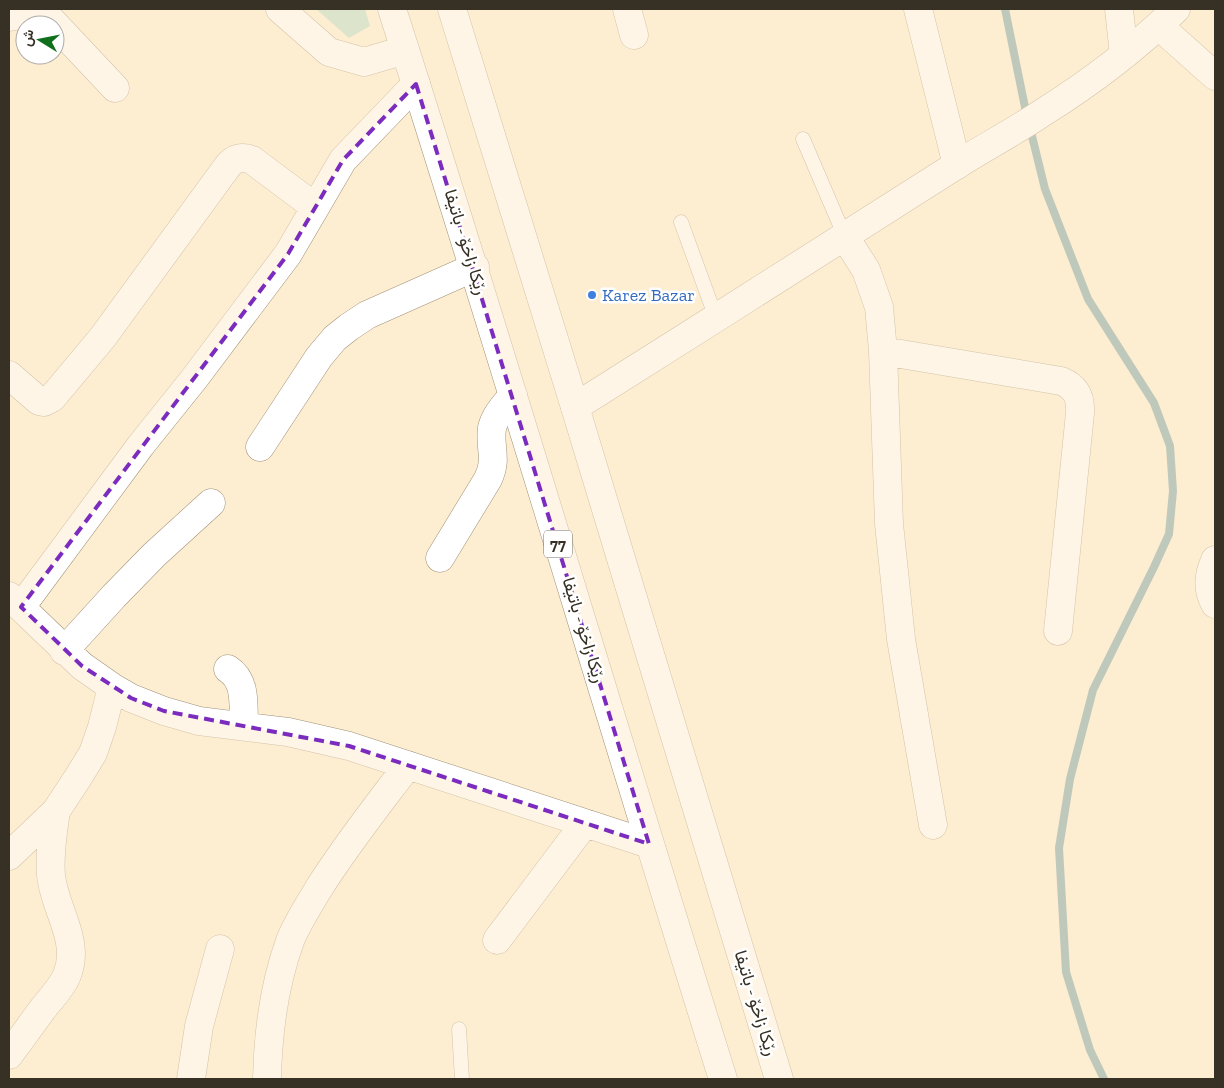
<svg xmlns="http://www.w3.org/2000/svg" width="1224" height="1088" viewBox="0 0 1224 1088" font-family="'Zilla Slab',Vazirmatn,serif">
	<style>
		.green { fill: #b6dac6 }
		.lines { fill: none; stroke-linecap: round; stroke-linejoin: round }
		.stream { stroke: #719da3; stroke-width: 8 }
		.service-casing { stroke: #a09278; stroke-width: 15 }
		.minor-casing { stroke: #a09278; stroke-width: 29 }
		.tertiary-casing { stroke: #a09278; stroke-width: 29 }
		.trunk-casing { stroke: #a09278; stroke-width: 29 }
		.service { stroke: #fff; stroke-width: 14 }
		.minor { stroke: #fff; stroke-width: 28 }
		.tertiary { stroke: #fff; stroke-width: 28 }
		.trunk { stroke: #fff; stroke-width: 28 }
		.marked { fill: none; stroke: #7b2cbf; stroke-width: 4; stroke-dasharray: 10 6; stroke-linejoin: round }
		.shop-dot { fill: #3f7fe0; stroke: #fff; stroke-width: 2 }
		.labels { text-anchor: middle; dominant-baseline: central; stroke-width: 5; stroke-linejoin: round; paint-order: stroke }
		.shield { fill: #fff; stroke: #726e66; stroke-width: 1 }
		.shield-label { font-size: 16px; font-weight: bold; fill: #363025 }
		.street-label { font-size: 18px; fill: #363025; stroke: #fff }
		.shop-label { font-size: 18px; fill: #366cbe; stroke: #fff; text-anchor: start }
	</style>
	<rect width="100%" height="100%" fill="#fdedd1"/>
	<!-- green -->
	<path class="green" d="M316 9H365L370 26 349 38Z"/>
	<g class="lines">
		<!-- stream -->
		<path class="stream" d="M1005 9 1027 117
			M1030 128 1045 189 1088 299 1154 403 1170 446 1173 491 1169 534 1154 567 1093 690 1070 779 1059 848 1066 972 1090 1050 1104 1079"/>
		<!-- service casing -->
		<g class="service-casing">
			<path id="service" d="M803 139 845 237
				M681 222 716 318
				M459 1029 462 1079"/>
		</g>
		<!-- minor casing -->
		<g class="minor-casing">
			<path id="minor" d="M280 9 329 52 364 62 405 50
				M627 9 634 35
				M918 9 957 165
				M1119 9 1124 55
				M9 17C26 14 34 12 50 19L115 88
				M1159 26 1215 76
				M845 237 866 270 879 307 883 351 889 524 895 581 901 639 933 825
				M883 351 1061 381C1076 387 1081 397 1080 413L1058 631
				M9 375 39 401 44 402 52 398 103 337 227 167C234 158 241 156 252 160L315 207
				M260 447 319 357 335 338 349 327 367 315 475 267
				M440 558 488 479C498 458 489 448 492 428 495 415 505 405 513 395
				M1215 560C1208 576 1207 589 1215 604
				M9 596 82 666 112 687 131 698 164 711 199 721 288 732 349 746 649 844
				M21 607 141 445 194 379 288 254 343 160 416 84
				M64 651 114 596 154 555 211 503
				M228 669C247 681 243 706 244 726
				M9 856 56 811 79 776 93 753 102 727 112 687
				M497 940 585 823
				M9 1055C21 1039 33 1022 45 1006 53 996 62 987 67 975 81 940 54 909 51 875 49 854 53 832 56 811
				M191 1079 199 1026 220 949
				M267 1079C268 1033 274 985 290 941 297 923 309 905 319 888 346 845 378 805 408 765"/>
		</g>
		<!-- tertiary casing -->
		<g class="tertiary-casing">
			<path id="tertiary" d="M575 407C702 327 828 247 955 166 983 148 1014 132 1042 113 1090 83 1136 48 1176 9"/>
		</g>
		<!-- trunk casing -->
		<g class="trunk-casing">
			<path id="trunk" d="M392 9C506 364 611 723 723 1079
				M452 9 575 407 779 1079"/>
		</g>
		<!-- service -->
		<use href="#service" class="service"/>
		<!-- minor -->
		<use href="#minor" class="minor"/>
		<!-- tertiary -->
		<use href="#tertiary" class="tertiary"/>
		<!-- trunk -->
		<use href="#trunk" class="trunk"/>
	</g>
	<!-- marked area -->
	<path d="M0 0H1224V1088H0ZM416 84 649 844 349 746 164 711 131 698 82 666 21 607 288 254 343 160Z" fill="#fdedd1" fill-opacity=".55" fill-rule="evenodd"/>
	<path class="marked" d="M416 84 649 844 349 746 164 711 131 698 82 666 21 607 288 254 343 160Z"/>
	<!-- markers -->
	<circle class="shop-dot" cx="592" cy="295" r="5"/>
	<g class="labels">
		<!-- shield labels -->
		<rect class="shield" x="544" y="530.5" width="28" height="27" rx="4"/>
		<g class="shield-label">
			<text x="558" y="544">77</text>
		</g>
		<!-- street labels -->
		<g class="street-label">
			<text transform="translate(466 242) rotate(73)">رێکا زاخۆ - باتیفا</text>
			<text transform="translate(584 630) rotate(73)">رێکا زاخۆ - باتیفا</text>
			<text transform="translate(756 1003) rotate(73)">رێکا زاخۆ - باتیفا</text>
		</g>
		<!-- shop labels -->
		<g class="shop-label">
			<text x="602" y="295">Karez Bazar</text>
		</g>
	</g>
	<!-- border -->
	<rect width="1224" height="1088" fill="none" stroke="#363025" stroke-width="20"/>
	<!-- north arrow -->
	<g transform="translate(40 40) rotate(280)"><circle r="24" fill="#ffffff" stroke="#afaca8"/>
	<path d="M0-4L9 19L0 12L-9 19Z" fill="#106f1c"/>
	<text y="-8" font-size="14" font-weight="bold" text-anchor="middle" fill="#363025">ش</text>
	</g>
</svg>
